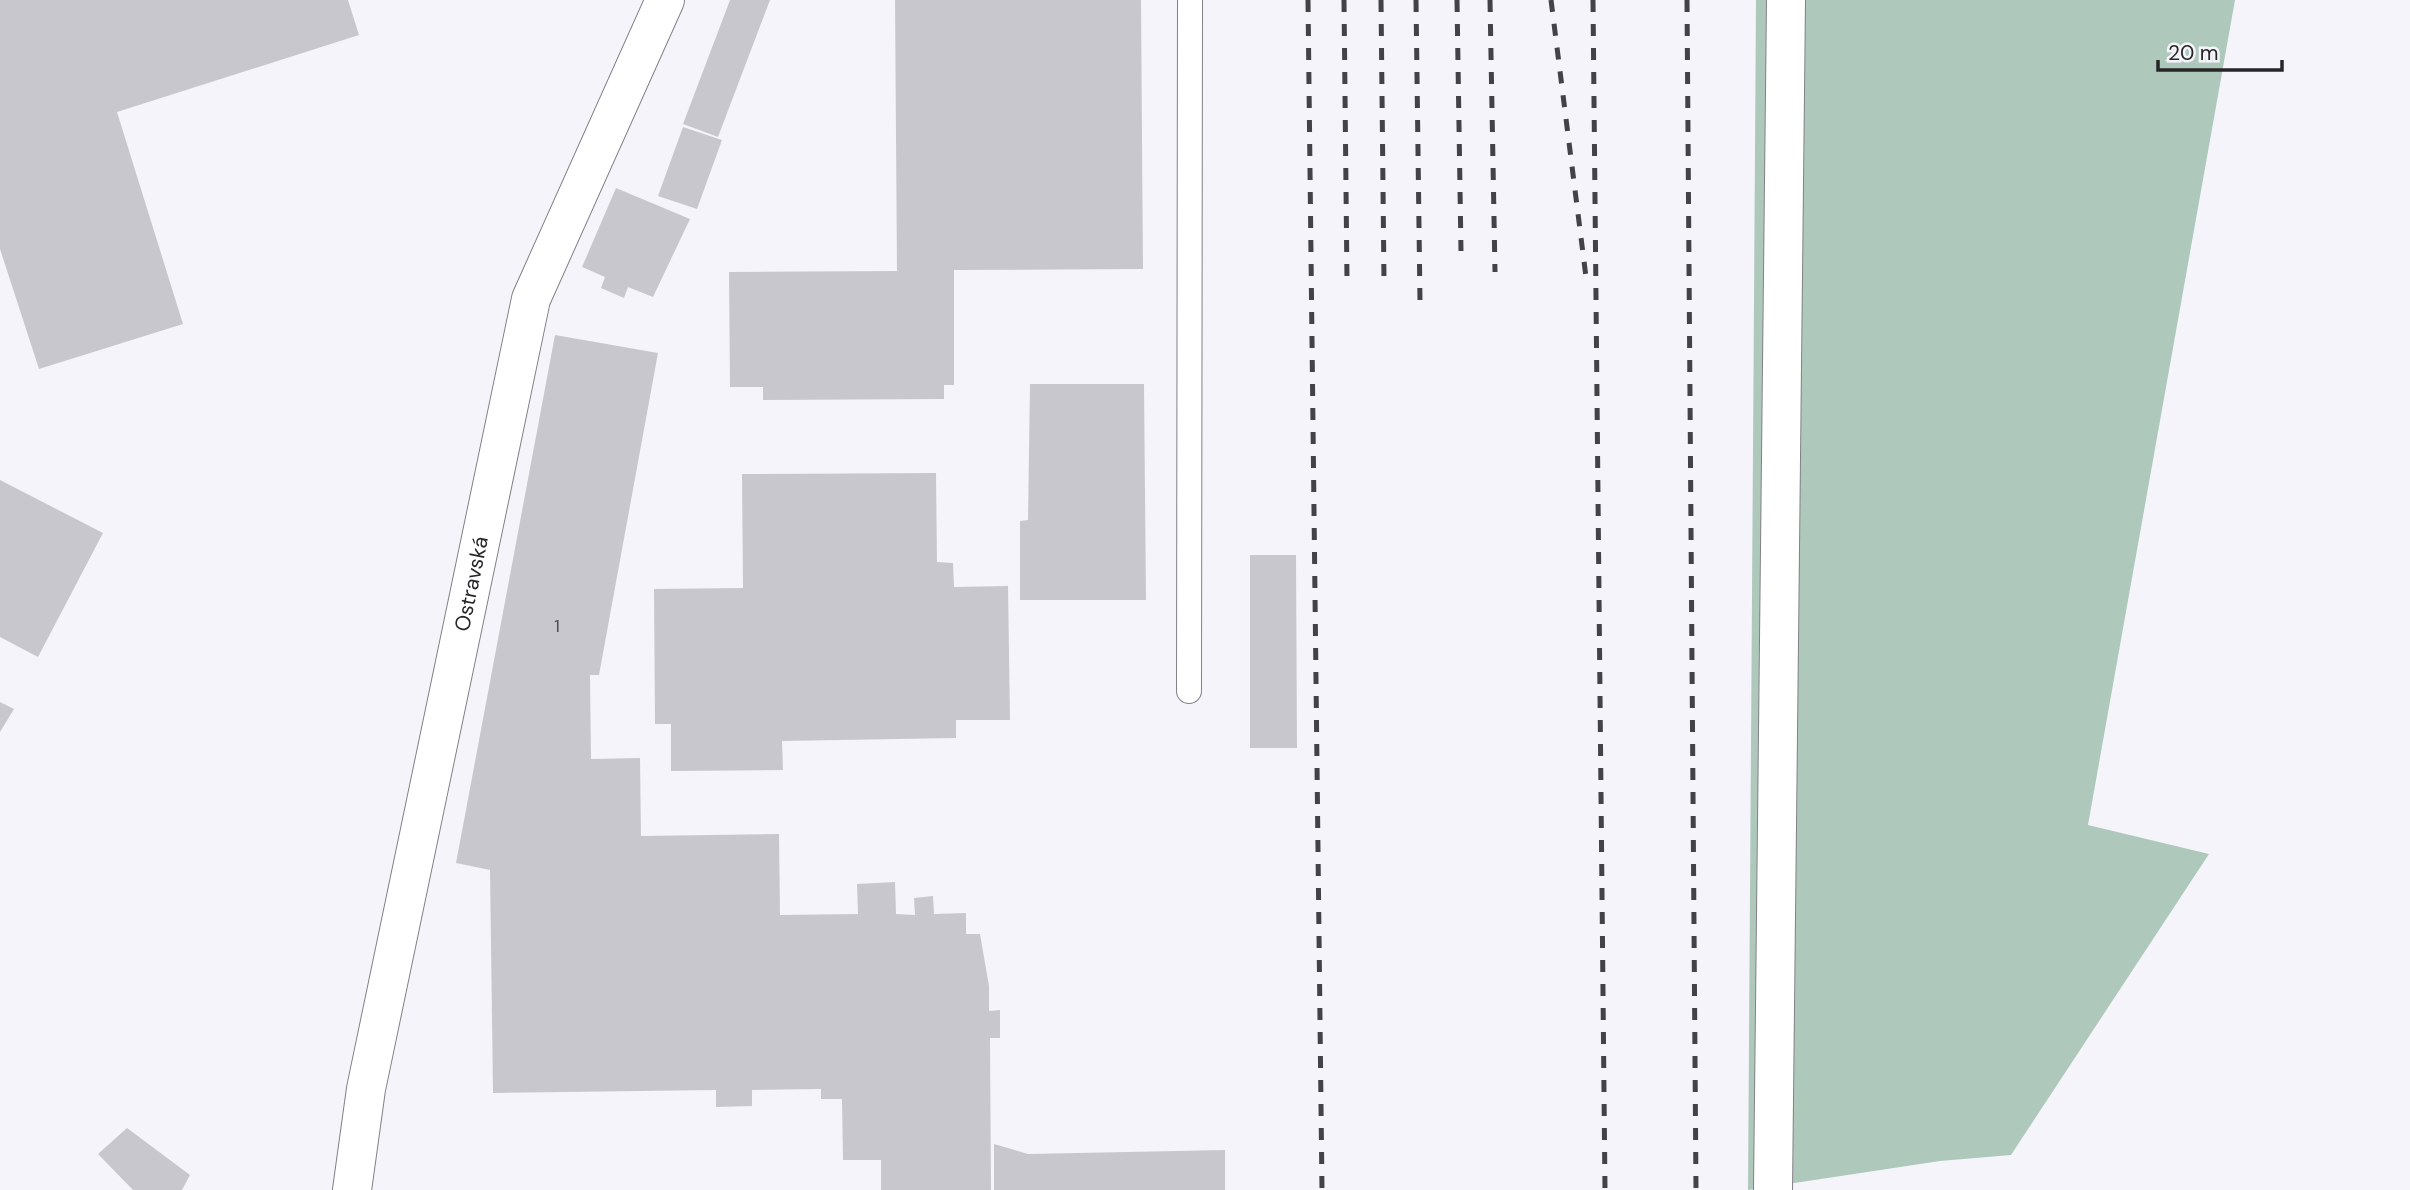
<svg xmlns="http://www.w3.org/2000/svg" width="2410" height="1190" viewBox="0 0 2410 1190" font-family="'DM Sans',sans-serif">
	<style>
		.green { fill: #aec9bb }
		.building { fill: #c8c7ce }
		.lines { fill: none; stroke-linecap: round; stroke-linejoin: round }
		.service-casing { stroke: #828087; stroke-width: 26 }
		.minor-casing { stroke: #828087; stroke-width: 40 }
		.tertiary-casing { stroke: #828087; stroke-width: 40 }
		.service { stroke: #fff; stroke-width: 24 }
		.minor { stroke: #fff; stroke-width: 38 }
		.tertiary { stroke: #fff; stroke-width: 38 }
		.rail { stroke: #434246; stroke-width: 5; stroke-dasharray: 12 12; stroke-linecap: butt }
		.labels { text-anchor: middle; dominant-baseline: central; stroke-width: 5; stroke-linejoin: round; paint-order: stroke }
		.number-label { font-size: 18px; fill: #4f4e52 }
		.street-label { font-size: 21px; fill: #272629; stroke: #f6f4fb }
	</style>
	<rect width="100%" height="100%" fill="#f6f4fb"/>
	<!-- green -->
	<path class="green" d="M1756 0H2235L2088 825 2209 854 2011 1155 1940 1161 1748 1190Z"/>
	<!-- building -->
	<path class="building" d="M0 0H348L359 35 117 112 183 324 39 369 0 249Z
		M730 0H770L718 137 683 124Z
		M895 0H1141L1143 269 954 270V385H944V399L763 400V387H730L729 272 897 271Z
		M683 127 722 140 697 209 658 196Z
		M616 188 690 219 653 297 628 287 624 298 601 288 605 277 582 267Z
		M555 335 658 353 599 675H590L591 759 640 758 641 836 779 834 780 915 858 914 857 884 895 882 896 914 915 915 914 898 933 896 934 914 966 913V934H980L989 986V1011L1000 1010V1038H990L991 1190H881V1160H843L842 1099H821V1089L752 1090V1106L716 1107V1090L493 1093 490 870 456 863Z
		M1030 384H1144L1146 600H1020V521L1028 520Z
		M936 473 937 562 953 563 954 587 1008 586 1010 720H956V738L782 741 783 770 671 771V724H655L654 589 743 588 742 474Z
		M0 480 103 533 38 657 0 637Z
		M1250 555H1296L1297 748H1250Z
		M0 702 14 709 0 732Z
		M127 1128 190 1175 182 1190H133L98 1154Z
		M994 1144 1028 1154 1225 1150V1190H994Z"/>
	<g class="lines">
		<!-- service casing -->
		<g class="service-casing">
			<path id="service" d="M1189 691 1190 0"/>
		</g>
		<!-- minor casing -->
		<g class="minor-casing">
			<g id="minor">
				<path id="s1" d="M352 1190 366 1089 531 299 665 0"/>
			</g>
		</g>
		<!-- tertiary casing -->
		<g class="tertiary-casing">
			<path id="tertiary" d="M1773 1190 1786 0"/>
		</g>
		<!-- service -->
		<use href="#service" class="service"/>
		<!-- minor -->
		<use href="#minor" class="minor"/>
		<!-- tertiary -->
		<use href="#tertiary" class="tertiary"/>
		<!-- rail -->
		<path class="rail" d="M1308 0 1322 1190
			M1344 0 1347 281
			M1381 0 1384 281
			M1416 0 1420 302
			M1457 0 1461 251
			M1490 0 1495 272
			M1551 0 1587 285
			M1593 0 1605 1190
			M1687 0 1696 1190"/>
	</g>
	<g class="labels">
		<!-- number labels -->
		<g class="number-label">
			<text x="557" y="626">1</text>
		</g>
		<!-- street labels -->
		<g class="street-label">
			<text stroke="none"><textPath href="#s1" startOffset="618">Ostravská</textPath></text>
		</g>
	</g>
	<!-- scale -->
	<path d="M2158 60v10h124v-10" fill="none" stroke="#272629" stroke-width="3.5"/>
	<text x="2168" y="60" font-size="21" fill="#272629" stroke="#f6f4fb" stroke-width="5" paint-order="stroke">20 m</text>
</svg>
